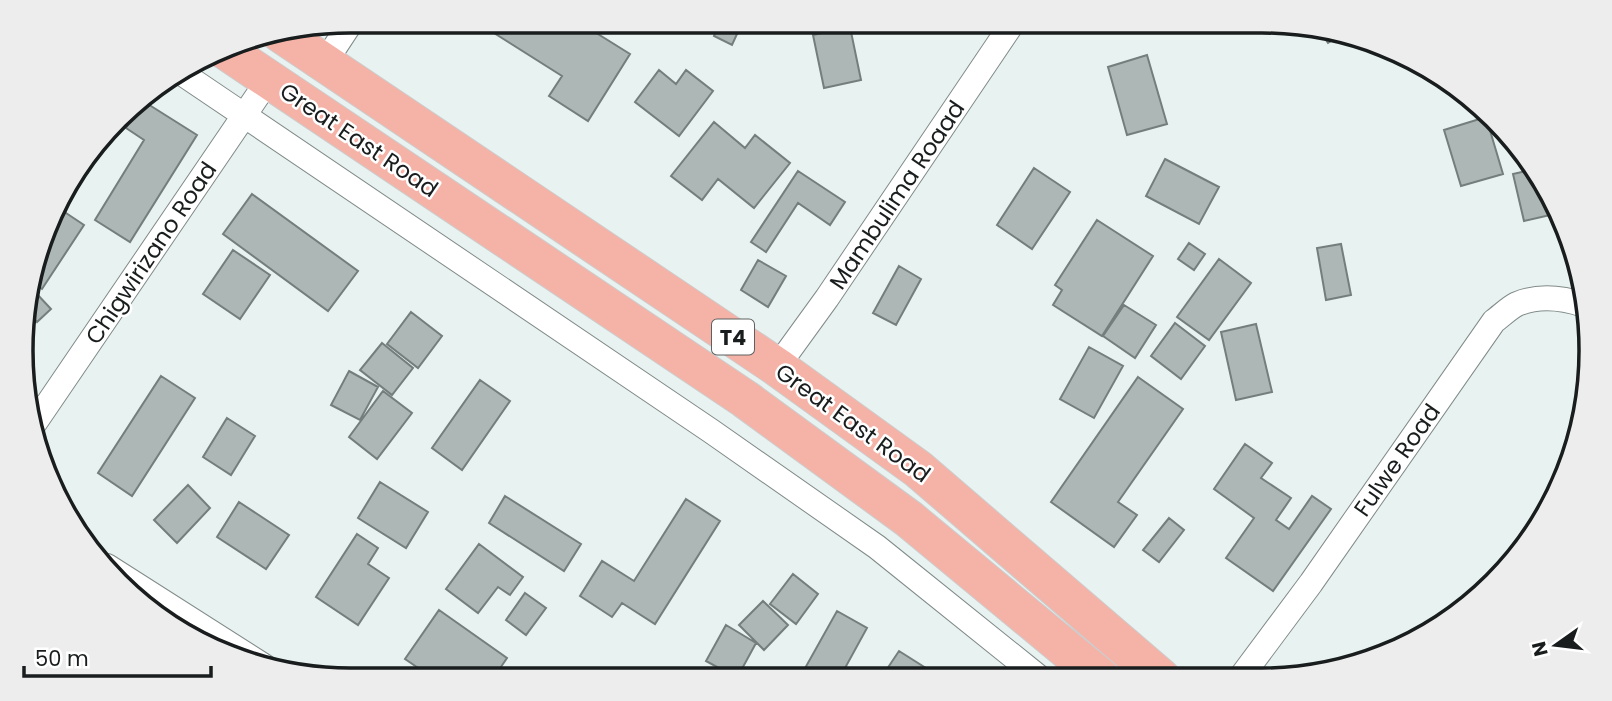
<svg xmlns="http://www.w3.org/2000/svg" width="1612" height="701" viewBox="0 0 1612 701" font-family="Poppins,sans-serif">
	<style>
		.building { fill: #adb7b6; stroke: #747e7c; stroke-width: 2 }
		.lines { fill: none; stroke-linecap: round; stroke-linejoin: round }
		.street-casing { stroke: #818b89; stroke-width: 26 }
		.primary-casing { stroke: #cccdcd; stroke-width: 40 }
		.street { stroke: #fff; stroke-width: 24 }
		.primary { stroke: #f5b2a7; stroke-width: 38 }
		.labels { text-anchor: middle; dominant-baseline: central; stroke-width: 5; stroke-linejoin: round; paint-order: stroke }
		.shield { fill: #fff; stroke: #5e6161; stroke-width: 2 }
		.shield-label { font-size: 21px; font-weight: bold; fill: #191d1d }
		.street-label { font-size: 23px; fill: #191d1d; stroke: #fff }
		.rim { fill: none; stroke: #191d1d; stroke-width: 3.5 }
	</style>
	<rect width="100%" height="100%" fill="#e8f3f1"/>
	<!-- building -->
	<path class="building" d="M475 21H577L630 54 588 121 549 96 562 76Z
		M720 21 742 23 732 45 714 36Z
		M850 27 861 80 824 88 813 35Z
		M1320 31 1342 34 1328 43Z
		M1147 55 1167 124 1127 135 1108 67Z
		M659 70 676 84 686 70 713 91 679 136 635 102Z
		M143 101 197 135 130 242 95 220 144 140 126 128Z
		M1486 117 1503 174 1461 186 1444 130Z
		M714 122 745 148 755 135 790 163 754 208 718 179 702 200 671 176Z
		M1165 159 1219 187 1199 224 1146 196Z
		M1034 168 1070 192 1032 249 997 225Z
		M1530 170 1557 205 1559 213 1524 221 1513 174Z
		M798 171 845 202 830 225 798 203 766 252 751 242Z
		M75 174 79 178 66 197 62 194 65 186Z
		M252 194 358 271 328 311 223 234Z
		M57 207 84 225 42 289 29 281Z
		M1097 220 1153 256 1102 336 1053 305 1062 290 1055 285Z
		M1189 243 1205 254 1194 270 1178 259Z
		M1341 244 1351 295 1326 300 1317 248Z
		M233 250 270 275 240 319 203 294Z
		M1219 259 1251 283 1209 340 1177 317Z
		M758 260 786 276 768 307 741 290Z
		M899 266 921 279 896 325 873 313Z
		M36 293 51 309 37 322 27 312V301Z
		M1124 305 1156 325 1135 358 1103 336Z
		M411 312 442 336 418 368 387 344Z
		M1175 323 1205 346 1181 379 1151 356Z
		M1256 324 1272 392 1236 400 1221 332Z
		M382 343 413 368 392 395 360 370Z
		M1089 347 1123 366 1094 418 1060 399Z
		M349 371 378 387 360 420 331 405Z
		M161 376 195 398 132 496 98 473Z
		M1138 377 1183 409 1118 502 1137 515 1114 547 1051 502Z
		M480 380 510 401 462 470 432 448Z
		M383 391 412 413 377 459 349 437Z
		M227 418 255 436 231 475 203 457Z
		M1245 444 1272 463 1261 478 1291 498 1276 520 1289 529 1312 496 1331 509 1273 591 1226 558 1254 518 1214 489Z
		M380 482 428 512 406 548 358 518Z
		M188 485 210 508 177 543 154 520Z
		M505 496 581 544 564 571 489 523Z
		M686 499 720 521 655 624 622 603 612 617 580 596 602 561 634 581Z
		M239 502 289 535 266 569 217 537Z
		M1169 518 1184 530 1159 562 1143 550Z
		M357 534 378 548 368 564 389 578 358 625 316 597Z
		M479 544 523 577 510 595 498 587 478 613 446 589Z
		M793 574 818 594 796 624 770 604Z
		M525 593 546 608 526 635 506 620Z
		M763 601 788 625 764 650 739 625Z
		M439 610 507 658 492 680H475L461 670 455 680H436L405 659Z
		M837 611 867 628 839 679H799Z
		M726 625 756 643 737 678 706 661Z
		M899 651 929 670 923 678H881Z"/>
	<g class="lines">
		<!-- street casing -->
		<g class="street-casing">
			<path id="street" d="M325 62 352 21
				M183 74 711 431 877 547 1040 678
				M777 367 827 298 1014 21
				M32 427 269 79
				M107 566 264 666
				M1241 677 1311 583 1494 321C1501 316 1509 308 1517 304 1539 295 1563 298 1584 305"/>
		</g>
		<!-- primary casing -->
		<g class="primary-casing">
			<path id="primary" d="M280 33 777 367 918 469 1161 678
				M225 50 745 399 909 519 1101 678"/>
		</g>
		<!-- street -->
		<use href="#street" class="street"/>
		<!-- primary -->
		<use href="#primary" class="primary"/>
	</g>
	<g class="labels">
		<!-- shield labels -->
		<rect class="shield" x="712" y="319.5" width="42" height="35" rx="5"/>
		<g class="shield-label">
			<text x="733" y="337">T4</text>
		</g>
		<!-- street labels -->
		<g class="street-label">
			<text transform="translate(359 140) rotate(34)">Great East Road</text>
			<text transform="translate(897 195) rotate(-56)">Mambulima Roaad</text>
			<text transform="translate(151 253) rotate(-56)">Chigwirizano Road</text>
			<text transform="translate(853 423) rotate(36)">Great East Road</text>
			<text transform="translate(1397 460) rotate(-55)">Fulwe Road</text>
		</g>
	</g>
	<!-- crop -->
	<path d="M0 0H1612V701H0ZM350 33H1262A317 317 0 0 1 1579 350V351A317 317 0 0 1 1262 668H350A317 317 0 0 1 33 351V350A317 317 0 0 1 350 33Z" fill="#ededed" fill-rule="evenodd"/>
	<path class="rim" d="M350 33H1262A317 317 0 0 1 1579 350V351A317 317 0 0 1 1262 668H350A317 317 0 0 1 33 351V350A317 317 0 0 1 350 33Z"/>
	<!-- north arrow -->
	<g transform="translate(1556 645) rotate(256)" stroke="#ffffff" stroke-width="5" paint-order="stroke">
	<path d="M0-5L12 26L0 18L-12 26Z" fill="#191d1d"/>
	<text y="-10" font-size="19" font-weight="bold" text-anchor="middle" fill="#191d1d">N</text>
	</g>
	<!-- scale -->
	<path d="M24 666v10h187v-10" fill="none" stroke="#191d1d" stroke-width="3.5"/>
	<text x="35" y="666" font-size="21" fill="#191d1d" stroke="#ffffff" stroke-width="5" paint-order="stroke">50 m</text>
</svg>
